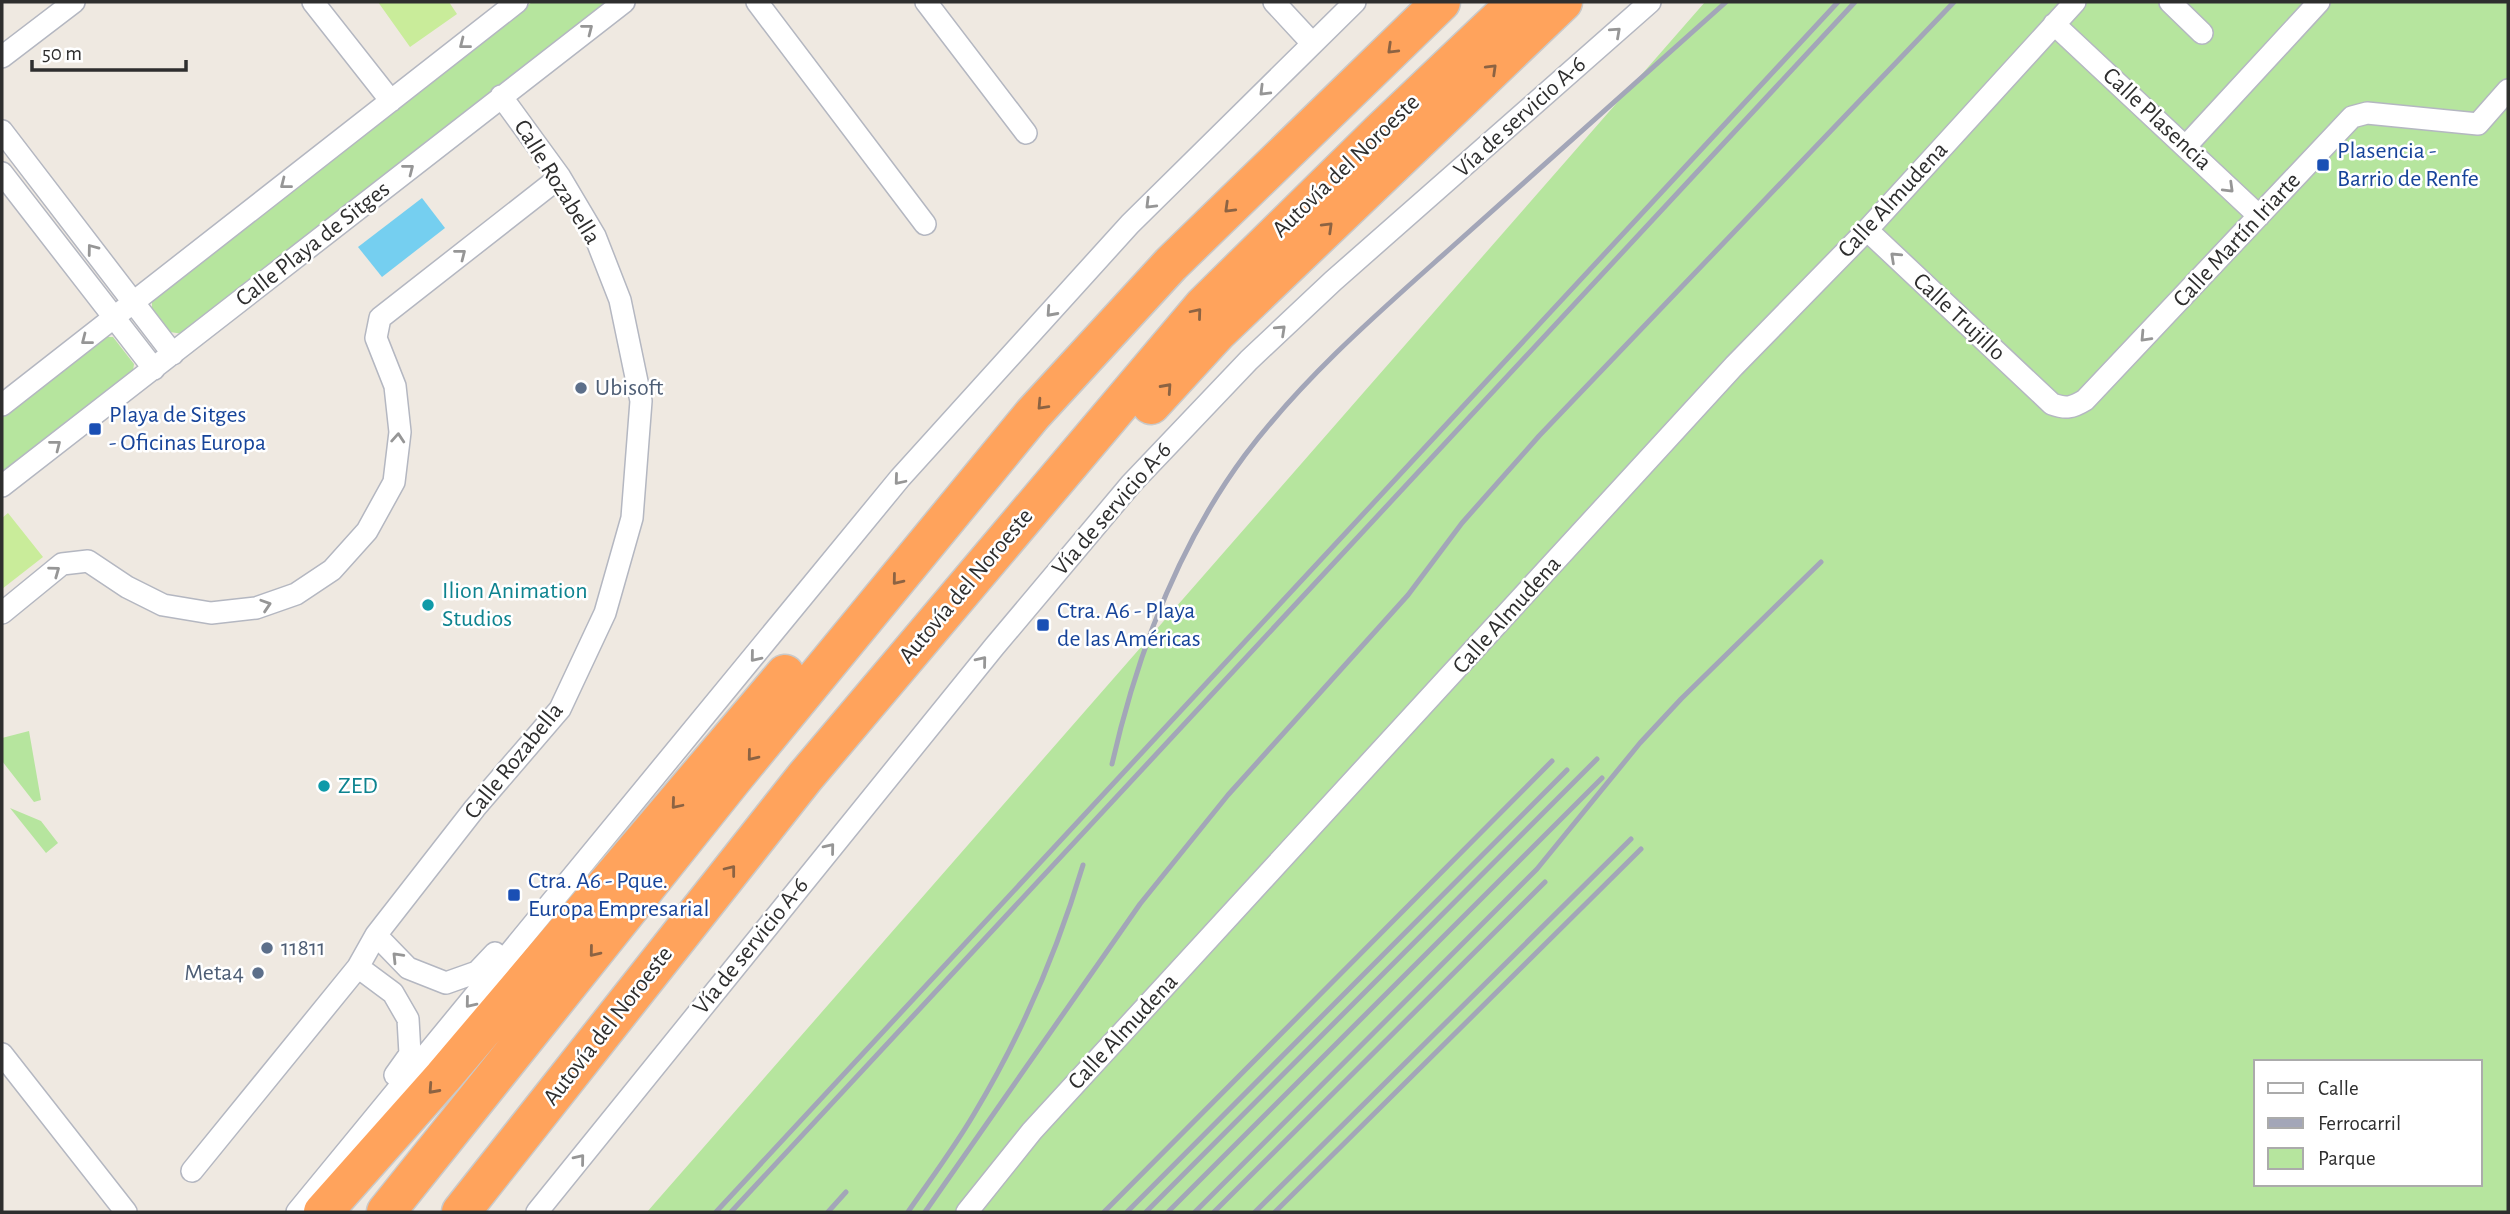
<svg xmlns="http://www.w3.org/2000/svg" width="2510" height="1214" viewBox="0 0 2510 1214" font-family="'Alegreya Sans',sans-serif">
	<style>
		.green { fill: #b6e59e; fill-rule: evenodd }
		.pitch { fill: #c9ec9a }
		.water { fill: #75cff0 }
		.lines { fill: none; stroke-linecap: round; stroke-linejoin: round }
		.minor-casing { stroke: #b4b7c1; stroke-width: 24 }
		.motorway-casing { stroke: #c9c9c9; stroke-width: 41 }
		.minor { stroke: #fff; stroke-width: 21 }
		.motorway { stroke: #ffa35c; stroke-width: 38 }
		.rail { stroke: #a3a6b8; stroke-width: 5 }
		.oneway { stroke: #969696 }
		.oneway2 { stroke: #8c6343 }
		.transit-dot { fill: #1a4fb4; stroke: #fff; stroke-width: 2.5 }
		.service-dot { fill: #5c6f8a; stroke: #fff; stroke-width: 2.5 }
		.culture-dot { fill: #0f9aa8; stroke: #fff; stroke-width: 2.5 }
		.labels { text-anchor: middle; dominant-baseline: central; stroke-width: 5; stroke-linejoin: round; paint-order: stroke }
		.street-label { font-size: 24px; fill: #2e2e2e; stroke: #fff }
		.transit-label { font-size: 24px; fill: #164399; stroke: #fff; text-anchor: start }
		.service-label { font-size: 24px; fill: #4e5e75; stroke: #fff; text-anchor: start }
		.culture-label { font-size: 24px; fill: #0d838f; stroke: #fff; text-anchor: start }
	</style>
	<rect width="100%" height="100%" fill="#efe9e1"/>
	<!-- green -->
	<path class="green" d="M532 2H611L183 334 170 332 152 309V299Z
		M1705 2H2508V1212H647ZM2256 1062H2480V1184H2256Z
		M107 337H113L134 364 133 371 2 475V416Z
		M29 731 41 800 34 802 2 761V738Z
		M10 808 41 821 58 843 46 853Z"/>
	<!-- pitch -->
	<path class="pitch" d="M378 2H449L457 14 410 47Z
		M8 513 43 557 2 589V518Z"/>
	<!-- water -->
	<path class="water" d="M422 198 445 228 382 277 358 247Z"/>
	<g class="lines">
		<!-- minor casing -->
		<g class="minor-casing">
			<path id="minor" d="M313 2 391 101
				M757 2 925 224
				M926 2 1026 133
				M1274 2 1312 43
				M2170 2 2202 33
				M2054 24 2259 216
				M2 57 74 2
				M2 131 173 354
				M2186 146 2319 2
				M2 173 154 369
				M1867 230 2052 404C2066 409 2072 408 2085 400L2352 117 2367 113 2478 124 2508 90
				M2 405 517 2
				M2 486 624 2
				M2 613 62 564 88 561 127 587 163 605 211 613 256 608 296 594 332 570 367 531 394 482 400 432 395 386 376 338 380 318 560 177
				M376 935 408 968 446 983 477 972 495 953
				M358 967 393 993 408 1019 410 1054 395 1075
				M2 1054 126 1212
				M192 1171 358 967 376 935 475 808 560 709 605 613 632 518 641 401 620 300 595 236 560 177 501 96
				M297 1212 900 478 1130 224 1355 2
				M537 1212 994 647 1131 484 1249 360 1333 281 1650 2
				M967 1212 1032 1131 1734 366 1867 230 2075 2"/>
		</g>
		<!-- motorway casing -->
		<g class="motorway-casing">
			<path id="motorway" d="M1151 405 1218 332 1563 2
				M323 1212 443 1077 785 674
				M386 1212 732 780 1033 414 1171 264 1441 2
				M461 1212 805 777 1204 305 1380 132 1517 2"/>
		</g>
		<!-- minor -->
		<use href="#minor" class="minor"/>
		<!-- motorway -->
		<use href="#motorway" class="motorway"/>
		<!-- rail -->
		<path class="rail" d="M1112 764C1137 654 1177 547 1245 455 1307 373 1385 307 1462 238 1550 160 1638 81 1726 2
			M716 1212 1838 2
			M731 1212 1855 2
			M828 1212 846 1192
			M908 1212C930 1180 954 1148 974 1114 1021 1036 1057 952 1083 865
			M925 1212 1140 904 1228 795 1408 595 1462 523 1539 436 1954 2
			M1104 1212 1552 761
			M1127 1212 1567 770
			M1146 1212 1597 759
			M1168 1212 1602 778
			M1195 1212 1537 869 1640 743 1681 699 1821 562
			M1214 1212 1545 882
			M1255 1212 1631 839
			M1275 1212 1641 849"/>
	</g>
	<!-- one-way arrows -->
	<defs><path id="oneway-chevron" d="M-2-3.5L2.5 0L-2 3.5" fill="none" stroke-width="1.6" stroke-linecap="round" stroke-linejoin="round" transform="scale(1.75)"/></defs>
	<g class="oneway">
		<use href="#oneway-chevron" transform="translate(588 29) rotate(-38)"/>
		<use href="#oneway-chevron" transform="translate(1616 32) rotate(-42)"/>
		<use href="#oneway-chevron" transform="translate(464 44) rotate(142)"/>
		<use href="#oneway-chevron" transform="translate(1264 91) rotate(135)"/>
		<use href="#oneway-chevron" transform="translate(409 169) rotate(-38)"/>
		<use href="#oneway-chevron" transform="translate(285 184) rotate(142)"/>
		<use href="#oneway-chevron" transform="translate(2229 188) rotate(44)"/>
		<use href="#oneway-chevron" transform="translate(1150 204) rotate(135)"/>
		<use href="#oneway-chevron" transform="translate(92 249) rotate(-127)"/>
		<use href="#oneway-chevron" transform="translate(461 254) rotate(-38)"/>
		<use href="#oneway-chevron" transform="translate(1895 257) rotate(-137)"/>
		<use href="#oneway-chevron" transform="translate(1051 312) rotate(132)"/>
		<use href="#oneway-chevron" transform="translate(1281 330) rotate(-43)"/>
		<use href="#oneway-chevron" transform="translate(2145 337) rotate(133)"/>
		<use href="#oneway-chevron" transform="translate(86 340) rotate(142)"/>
		<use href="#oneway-chevron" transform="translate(398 438) rotate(-86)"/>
		<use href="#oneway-chevron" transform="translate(56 445) rotate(-38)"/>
		<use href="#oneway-chevron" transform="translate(899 480) rotate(130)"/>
		<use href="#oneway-chevron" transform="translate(55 571) rotate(-36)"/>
		<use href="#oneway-chevron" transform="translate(266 605) rotate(-18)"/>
		<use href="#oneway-chevron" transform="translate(755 657) rotate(129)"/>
		<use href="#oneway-chevron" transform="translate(982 661) rotate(-51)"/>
		<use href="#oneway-chevron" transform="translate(830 848) rotate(-51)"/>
		<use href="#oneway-chevron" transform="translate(397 957) rotate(-134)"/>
		<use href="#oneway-chevron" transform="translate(470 1003) rotate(129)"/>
		<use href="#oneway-chevron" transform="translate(580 1159) rotate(-51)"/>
	</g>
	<g class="oneway2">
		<use href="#oneway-chevron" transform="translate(1392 49) rotate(136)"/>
		<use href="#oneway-chevron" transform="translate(1492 69) rotate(-44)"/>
		<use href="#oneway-chevron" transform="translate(1229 208) rotate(136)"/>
		<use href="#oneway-chevron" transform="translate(1328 227) rotate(-44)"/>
		<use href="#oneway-chevron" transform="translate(1197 313) rotate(-50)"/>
		<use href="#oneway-chevron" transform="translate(1167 388) rotate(-48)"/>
		<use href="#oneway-chevron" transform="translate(1042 405) rotate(133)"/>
		<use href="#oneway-chevron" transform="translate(897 580) rotate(129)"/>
		<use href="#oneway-chevron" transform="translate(752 756) rotate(129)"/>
		<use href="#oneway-chevron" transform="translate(676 804) rotate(130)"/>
		<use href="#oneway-chevron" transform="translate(731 870) rotate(-52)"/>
		<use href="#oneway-chevron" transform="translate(594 952) rotate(129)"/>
		<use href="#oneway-chevron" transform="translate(433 1089) rotate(132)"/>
	</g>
	<!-- markers -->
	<g class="transit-dot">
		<rect x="2316" y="158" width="14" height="14" rx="3.5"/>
		<rect x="88" y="422" width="14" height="14" rx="3.5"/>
		<rect x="1036" y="618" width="14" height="14" rx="3.5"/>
		<rect x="507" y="888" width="14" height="14" rx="3.5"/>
	</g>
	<g class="service-dot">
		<circle cx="581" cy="388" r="7"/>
		<circle cx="267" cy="948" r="7"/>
		<circle cx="258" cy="973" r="7"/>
	</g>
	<g class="culture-dot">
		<circle cx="428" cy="605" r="7"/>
		<circle cx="324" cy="786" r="7"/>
	</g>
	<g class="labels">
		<!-- street labels -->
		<g class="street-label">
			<text transform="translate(1520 117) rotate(-42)">Vía de servicio A-6</text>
			<text transform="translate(2157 119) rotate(43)">Calle Plasencia</text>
			<text transform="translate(1346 166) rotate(-44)">Autovía del Noroeste</text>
			<text transform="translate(557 182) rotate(58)">Calle Rozabella</text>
			<text transform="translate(1893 200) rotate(-47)">Calle Almudena</text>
			<text transform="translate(2237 240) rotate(-47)">Calle Martín Iriarte</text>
			<text transform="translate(313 244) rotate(-38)">Calle Playa de Sitges</text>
			<text transform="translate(1959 317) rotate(43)">Calle Trujillo</text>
			<text transform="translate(1112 509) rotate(-49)">Vía de servicio A-6</text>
			<text transform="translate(966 586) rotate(-50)">Autovía del Noroeste</text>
			<text transform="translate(1507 615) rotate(-48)">Calle Almudena</text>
			<text transform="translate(514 761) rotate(-51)">Calle Rozabella</text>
			<text transform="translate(751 946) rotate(-51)">Vía de servicio A-6</text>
			<text transform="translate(608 1026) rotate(-52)">Autovía del Noroeste</text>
			<text transform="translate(1123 1032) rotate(-47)">Calle Almudena</text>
		</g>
		<!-- transit labels -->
		<g class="transit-label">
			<text x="2337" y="151">Plasencia -<tspan x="2337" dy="28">Barrio de Renfe</tspan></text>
			<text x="109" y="415">Playa de Sitges<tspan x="109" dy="28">- Oficinas Europa</tspan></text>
			<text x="1057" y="611">Ctra. A6 - Playa<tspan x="1057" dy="28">de las Américas</tspan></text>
			<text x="528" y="881">Ctra. A6 - Pque.<tspan x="528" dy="28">Europa Empresarial</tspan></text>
		</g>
		<!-- service labels -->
		<g class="service-label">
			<text x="595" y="388">Ubisoft</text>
			<text x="281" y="948">11811</text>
			<text x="244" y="973" text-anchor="end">Meta4</text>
		</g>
		<!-- culture labels -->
		<g class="culture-label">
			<text x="442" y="591">Ilion Animation<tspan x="442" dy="28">Studios</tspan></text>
			<text x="338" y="786">ZED</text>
		</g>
	</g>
	<!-- border -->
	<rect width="2510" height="1214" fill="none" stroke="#2e2e2e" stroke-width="7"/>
	<!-- legend -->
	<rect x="2254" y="1060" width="228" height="126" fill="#ffffff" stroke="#ababab" stroke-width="2"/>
	<rect x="2268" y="1083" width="35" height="10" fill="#ffffff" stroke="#ababab" stroke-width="2"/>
	<text x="2318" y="1095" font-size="21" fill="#2e2e2e">Calle</text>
	<rect x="2268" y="1118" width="35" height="10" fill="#a3a6b8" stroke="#ababab" stroke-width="2"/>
	<text x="2318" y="1130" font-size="21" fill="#2e2e2e">Ferrocarril</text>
	<rect x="2268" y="1148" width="35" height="21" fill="#b6e59e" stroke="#ababab" stroke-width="2"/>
	<text x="2318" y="1165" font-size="21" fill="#2e2e2e">Parque</text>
	<!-- scale -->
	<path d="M32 60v10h154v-10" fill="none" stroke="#2e2e2e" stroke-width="3.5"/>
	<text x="42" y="60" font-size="21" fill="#2e2e2e" stroke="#ffffff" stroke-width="5" paint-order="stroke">50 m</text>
</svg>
